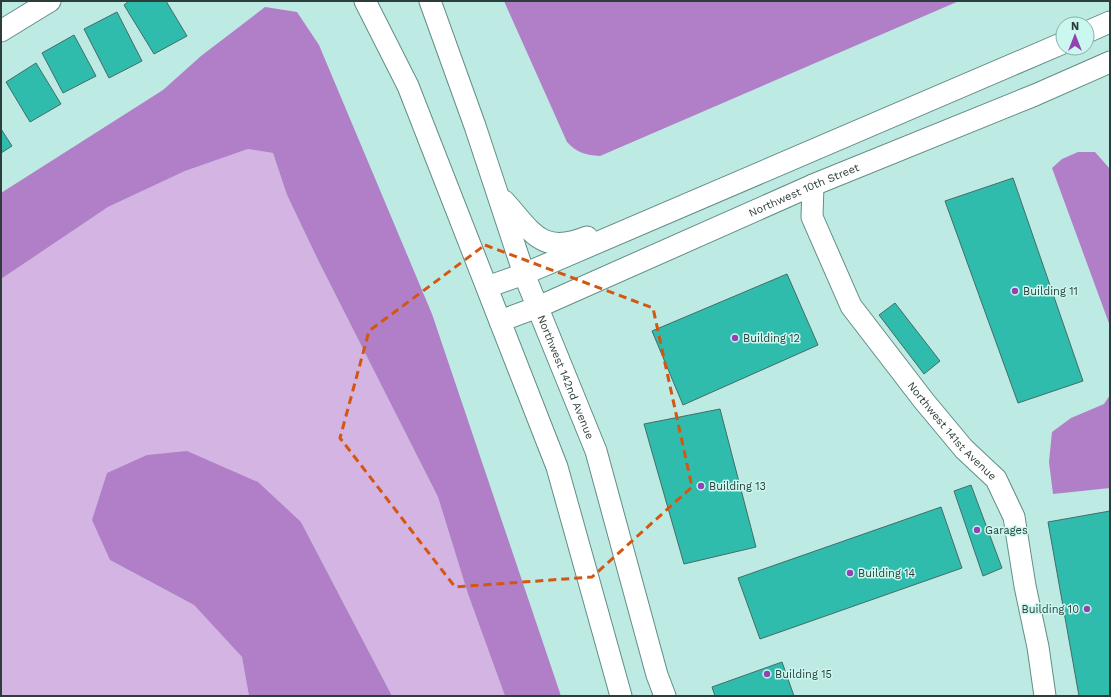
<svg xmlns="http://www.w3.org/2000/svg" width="1111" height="697" viewBox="0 0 1111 697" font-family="'Work Sans',sans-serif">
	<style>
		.green { fill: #d4b4e3 }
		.water { fill: #b17fc7 }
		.building { fill: #30bcac; stroke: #436d67 }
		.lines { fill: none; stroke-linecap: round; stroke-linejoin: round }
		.minor-casing { stroke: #628d86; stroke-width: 23 }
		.minor { stroke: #fff; stroke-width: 21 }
		.marked { fill: none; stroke: #d55611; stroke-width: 3; stroke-dasharray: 8 5; stroke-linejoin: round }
		.poi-dot { fill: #9243b2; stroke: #caf8f0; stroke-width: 1.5 }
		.labels { text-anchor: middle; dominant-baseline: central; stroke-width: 3; stroke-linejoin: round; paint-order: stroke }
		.street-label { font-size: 11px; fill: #2c3e3b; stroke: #caf8f0 }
		.poi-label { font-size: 11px; fill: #2c3e3b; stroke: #caf8f0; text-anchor: start }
	</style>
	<rect width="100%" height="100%" fill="#bdeae2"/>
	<!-- green -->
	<path class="green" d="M248 149 273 153 287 195 318 260 438 497 468 594 505 696H392L301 522 110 560 194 605 242 657 249 696H1V279L108 207 185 171Z"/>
	<!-- water -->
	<path class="water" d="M504 1H959L600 156C586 155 577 153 567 142Z
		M265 7 297 12 319 45 432 314 561 696H505L468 594 438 497 318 260 287 195 273 153 248 149 185 171 108 207 1 279V193L163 90 201 56Z
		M1078 152H1095L1110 169V326L1052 168 1062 159Z
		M1110 395V488L1053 494 1049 462 1052 432 1071 418 1104 404Z
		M187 451 258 482 301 522 392 696H249L242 657 194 605 110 560 92 520 107 473 147 455Z"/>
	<!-- building -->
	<path class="building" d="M129 1H166L187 36 154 54 124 5Z
		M117 12 142 61 109 78 84 29Z
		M74 35 96 76 63 93 42 53Z
		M36 63 61 104 30 122 6 82Z
		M1 129 12 146 1 153Z
		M1013 178 1083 381 1018 403 945 201Z
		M787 274 818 345 683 405 652 331Z
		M895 303 940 361 924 374 879 315Z
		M720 409 756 547 684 564 644 424Z
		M971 485 1002 568 983 576 954 491Z
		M941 507 962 568 760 639 738 578Z
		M1110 511V696H1079L1048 522Z
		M782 662 794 696H715L712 687Z"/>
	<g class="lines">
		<!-- minor casing -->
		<g class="minor-casing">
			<g id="minor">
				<path d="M365 1 408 86 557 467 621 696"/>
				<path id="s1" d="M430 1 475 126 524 274 596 451 657 675 665 696"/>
				<path d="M1 31 50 1"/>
				<path d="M1087 32 1110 22"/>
				<path id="s2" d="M813 185 812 217 851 306 924 401 964 449 996 479 1014 517 1025 586 1038 647 1045 696"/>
				<path d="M504 201C531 230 540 256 587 237"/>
				<path d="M487 287 524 274 1063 43"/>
				<path id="s3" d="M500 321 538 307 813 185 1035 95 1110 62"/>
			</g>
		</g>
		<!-- minor -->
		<use href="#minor" class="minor"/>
	</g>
	<!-- marked area -->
	<path class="marked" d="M485 245 653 308 692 487 592 577 455 587 340 438 369 331Z"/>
	<!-- markers -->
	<g class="poi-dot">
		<circle cx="1015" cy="291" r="4"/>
		<circle cx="735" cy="338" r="4"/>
		<circle cx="701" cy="486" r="4"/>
		<circle cx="977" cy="530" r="4"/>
		<circle cx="850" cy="573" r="4"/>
		<circle cx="1087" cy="609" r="4"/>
		<circle cx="767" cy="674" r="4"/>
	</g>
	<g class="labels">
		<!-- street labels -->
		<g class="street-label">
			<text stroke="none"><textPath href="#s3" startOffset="331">Northwest 10th Street</textPath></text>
			<text stroke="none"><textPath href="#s1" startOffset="400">Northwest 142nd Avenue</textPath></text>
			<text stroke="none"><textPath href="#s2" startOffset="290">Northwest 141st Avenue</textPath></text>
		</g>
		<!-- poi labels -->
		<g class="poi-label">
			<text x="1023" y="291">Building 11</text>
			<text x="743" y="338">Building 12</text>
			<text x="709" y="486">Building 13</text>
			<text x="985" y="530">Garages</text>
			<text x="858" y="573">Building 14</text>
			<text x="1079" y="609" text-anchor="end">Building 10</text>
			<text x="775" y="674">Building 15</text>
		</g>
	</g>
	<!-- border -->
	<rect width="1111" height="697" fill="none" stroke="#2c3e3b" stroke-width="4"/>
	<!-- north arrow -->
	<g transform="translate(1075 36)"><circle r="19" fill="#caf8f0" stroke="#8baea8"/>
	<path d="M0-3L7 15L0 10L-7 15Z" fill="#9243b2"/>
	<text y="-6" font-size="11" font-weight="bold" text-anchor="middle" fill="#2c3e3b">N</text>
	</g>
</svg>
